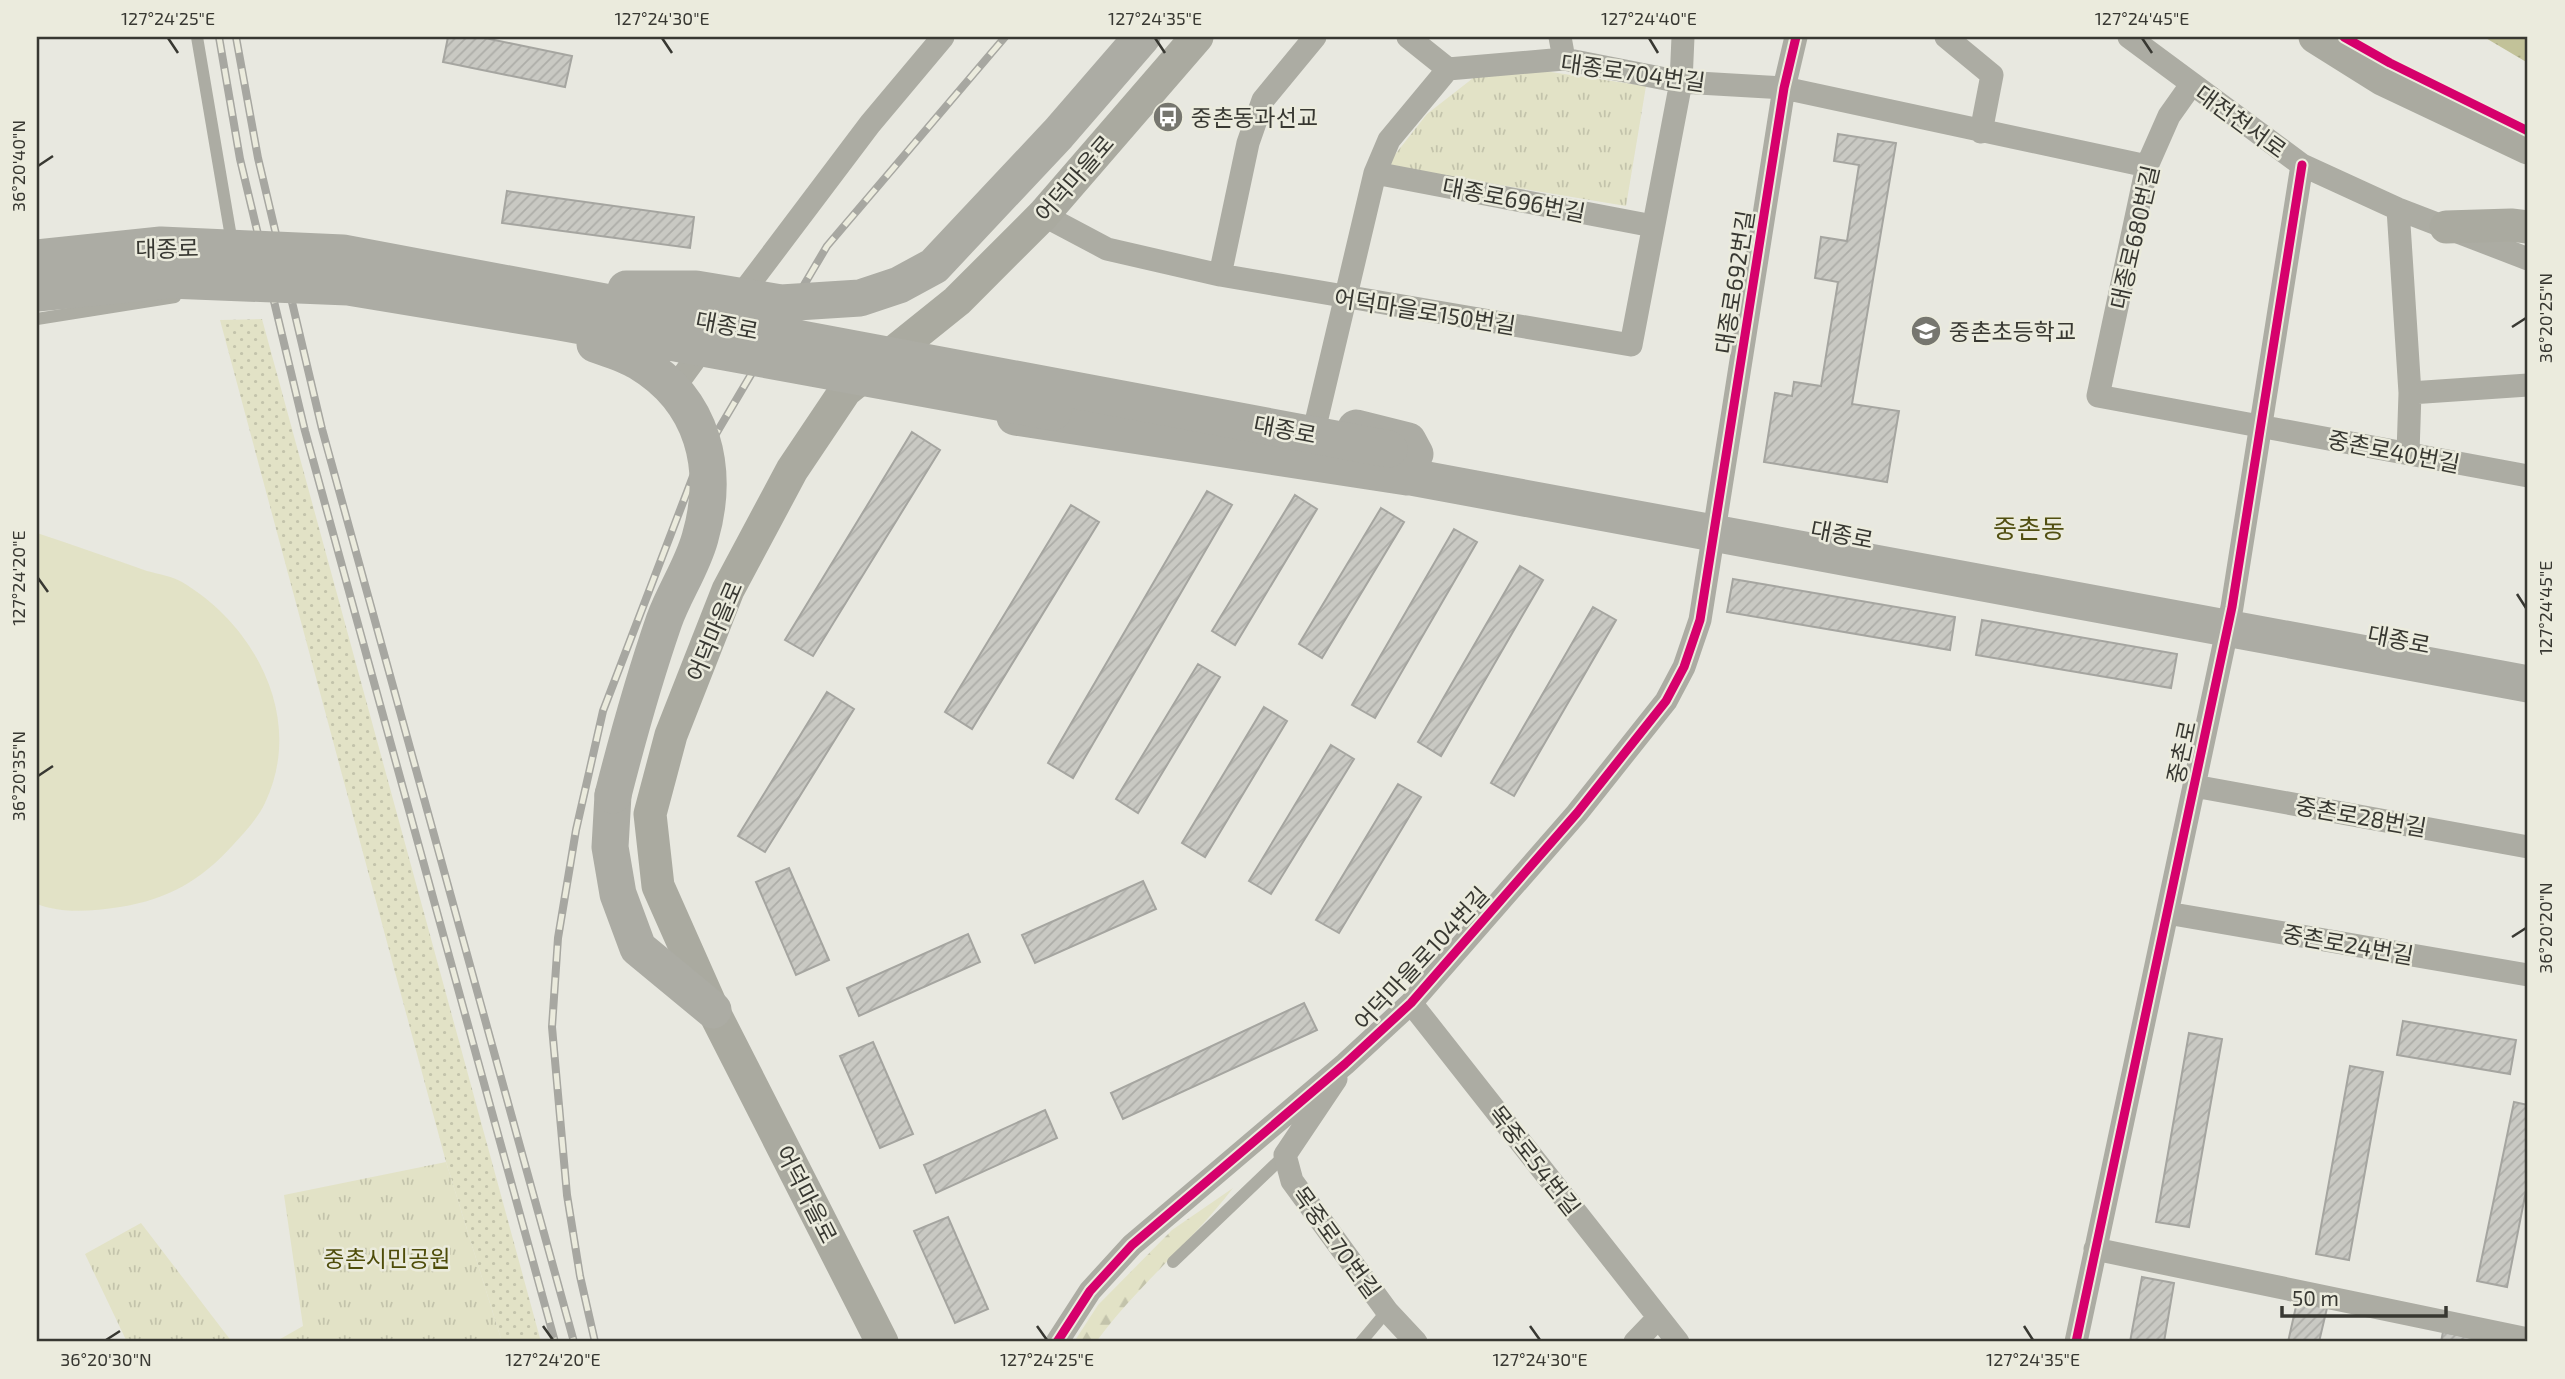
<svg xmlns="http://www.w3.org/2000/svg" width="2565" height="1379" viewBox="0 0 2565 1379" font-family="'Exo 2','Noto Sans KR',sans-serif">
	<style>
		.grass { fill: url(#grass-dots) }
		.forest { fill: url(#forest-firs) }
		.park { fill: url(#park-tufts) }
		.pitch { fill: #e2e2c6 }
		.water { fill: url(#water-ripples) }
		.building { fill: url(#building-hatch); stroke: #a5a5a0; stroke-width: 2 }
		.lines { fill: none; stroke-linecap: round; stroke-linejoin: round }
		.lane { stroke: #acaca3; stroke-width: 12 }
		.street { stroke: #acaca3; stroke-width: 23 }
		.secondary { stroke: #aaaaa0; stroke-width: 33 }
		.primary { stroke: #acaca4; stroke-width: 37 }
		.rail-casing { stroke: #a7a7a1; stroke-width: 8 }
		.rail { stroke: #ebebdd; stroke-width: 5; stroke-dasharray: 16; stroke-linecap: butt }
		.primary-bridge { stroke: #acaca4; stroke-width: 37 }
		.cycleway-casing { stroke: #ebebdd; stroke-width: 13 }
		.cycleway { stroke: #d6006c; stroke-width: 9 }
		.ticks { fill: none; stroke: #383832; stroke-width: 2.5 }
		.labels { text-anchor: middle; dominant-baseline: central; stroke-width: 5; stroke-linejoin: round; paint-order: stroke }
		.street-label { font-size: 23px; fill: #383832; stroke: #ebebdd }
		.poi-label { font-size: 23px; fill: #383832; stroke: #ebebdd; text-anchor: start }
		.park-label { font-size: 23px; fill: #4e4c09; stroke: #ebebdd }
		.quarter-label { font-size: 26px; fill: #514f11; stroke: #ebebdd }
		.neatline { fill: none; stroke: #383832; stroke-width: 2.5 }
		.ticks-label { font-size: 18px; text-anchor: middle; fill: #383832 }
	</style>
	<defs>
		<pattern id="grass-dots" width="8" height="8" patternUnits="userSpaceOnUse" patternTransform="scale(1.75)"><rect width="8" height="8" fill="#e2e2c6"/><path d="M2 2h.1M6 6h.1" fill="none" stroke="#c3c3ab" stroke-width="1.8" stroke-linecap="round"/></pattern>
		<pattern id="forest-firs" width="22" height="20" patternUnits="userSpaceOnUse" patternTransform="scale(1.75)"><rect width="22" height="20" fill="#e2e2c6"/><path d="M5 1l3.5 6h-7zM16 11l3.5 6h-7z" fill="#c3c3ab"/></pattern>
		<pattern id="park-tufts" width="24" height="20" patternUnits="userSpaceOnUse" patternTransform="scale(1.75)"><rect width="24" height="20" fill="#e2e2c6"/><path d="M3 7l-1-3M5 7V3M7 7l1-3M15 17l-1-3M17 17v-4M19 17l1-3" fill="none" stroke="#c3c3ab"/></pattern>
		<pattern id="water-ripples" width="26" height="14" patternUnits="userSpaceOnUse" patternTransform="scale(1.75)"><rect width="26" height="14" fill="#c2c299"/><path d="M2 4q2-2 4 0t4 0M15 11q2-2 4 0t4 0" fill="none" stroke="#9f9f7d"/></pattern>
		<pattern id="building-hatch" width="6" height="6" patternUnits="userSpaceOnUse" patternTransform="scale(1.75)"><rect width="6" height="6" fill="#c9c9c3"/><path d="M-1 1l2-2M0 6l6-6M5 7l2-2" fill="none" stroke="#adada8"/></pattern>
	</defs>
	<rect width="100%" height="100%" fill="#e8e8e0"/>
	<!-- grass -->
	<path class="grass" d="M262 319 541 1342H502L446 1162 220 320Z"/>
	<!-- forest -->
	<path class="forest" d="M1233 1188C1191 1243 1137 1286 1096 1342H1074L1098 1305 1172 1230Z"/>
	<!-- park -->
	<path class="park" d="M1544 71 1646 86 1626 206 1386 166 1427 114 1477 75Z
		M446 1162 502 1342H275L303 1326 284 1195Z
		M141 1223 232 1342H127L85 1254Z"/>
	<!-- pitch -->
	<path class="pitch" d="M37 533C74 545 110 558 147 571 158 574 172 576 182 582 256 626 305 719 265 803 258 818 244 833 233 845 200 881 169 899 120 907 92 911 63 914 37 904Z"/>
	<!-- water -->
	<path class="water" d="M2484 37H2528V63Z"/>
	<!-- building -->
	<path class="building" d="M448 37H480L572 56 565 87 443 62Z
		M1838 134 1896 143 1852 404 1899 411 1887 482 1764 462 1775 393 1792 396 1794 382 1821 386 1838 282 1815 278 1821 237 1847 241 1859 165 1834 161Z
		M507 191 694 217 690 248 502 223Z
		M912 432 940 450 813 656 785 640Z
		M1207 491 1232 505 1073 778 1048 763Z
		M1295 495 1317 509 1235 645 1212 631Z
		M1071 505 1099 522 972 729 945 712Z
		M1381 508 1404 522 1322 658 1299 644Z
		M1454 529 1477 542 1375 718 1352 705Z
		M1520 566 1543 580 1441 756 1418 742Z
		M1733 579 1955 617 1950 650 1727 612Z
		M1593 607 1616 620 1514 796 1491 783Z
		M1982 620 2177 654 2171 688 1976 655Z
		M1198 664 1220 677 1138 813 1116 799Z
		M827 692 854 709 765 852 738 836Z
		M1264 707 1287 721 1205 857 1182 843Z
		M1331 745 1354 759 1271 894 1249 881Z
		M1398 784 1421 797 1339 933 1316 920Z
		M789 868 829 960 796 975 756 882Z
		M1143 881 1156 909 1035 963 1022 935Z
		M968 934 980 962 859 1016 847 988Z
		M1304 1003 1317 1030 1123 1119 1111 1093Z
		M2403 1021 2516 1040 2510 1074 2397 1055Z
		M2189 1033 2222 1039 2189 1227 2156 1222Z
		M873 1042 913 1134 880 1148 840 1056Z
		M2350 1066 2383 1072 2349 1260 2316 1254Z
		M2514 1102 2528 1105V1181L2507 1287 2477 1281Z
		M1045 1110 1057 1138 936 1193 924 1165Z
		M948 1217 988 1309 955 1323 914 1231Z
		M2142 1277 2174 1283 2164 1342H2130Z
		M2297 1302 2327 1308 2319 1342H2288Z
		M2443 1332 2473 1338 2472 1342H2441Z"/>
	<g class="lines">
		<!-- lane -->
		<path class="lane" d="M197 37 232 243
			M37 319 175 297
			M1173 1262 1285 1155
			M1361 1342 1387 1311"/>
		<!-- street -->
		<path class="street" d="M1408 37 1448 69
			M1560 37 1564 59
			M1946 37 1992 75 1981 132
			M2129 37 2302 165 2398 209 2528 259
			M2191 85 2169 116 2147 166 2098 396 2528 476
			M1375 173 1653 226
			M2398 209 2410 393 2408 453
			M1043 215 1107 249 1220 275 1631 345 1681 82 1683 37
			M1220 275 1248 143 1263 100 1315 37
			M735 303 870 124 943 37
			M682 377 709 340
			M2410 393 2528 385
			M1317 418 1375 173 1389 140 1448 69 1564 59 1681 82 1784 88 2147 166
			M2194 786 2528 847
			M2167 913 2528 975
			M1411 1003 1678 1342
			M1336 1079 1285 1155 1292 1181 1387 1311 1416 1342
			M2095 1249 2528 1339
			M1057 1342 1090 1291 1132 1245 1345 1064 1411 1003 1577 813 1666 701 1684 667 1700 620 1784 88 1796 37
			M1635 1342 1658 1318
			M2076 1342 2232 607 2302 165"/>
		<!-- secondary -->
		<path class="secondary" d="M2315 37 2382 79 2528 148
			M2446 227 2511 225 2528 227
			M882 1342 713 1010 658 886 650 814 671 735 728 590 792 470 845 391 957 301 1043 215 1197 37"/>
		<!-- primary -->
		<path class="primary" d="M1015 417 1407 477
			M1356 428 1408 441 1415 454
			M1384 472 2528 684
			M613 795 610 847 618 894 638 948 713 1010"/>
		<!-- rail casing -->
		<g class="rail-casing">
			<path id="rail" d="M219 37 240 159 305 431 555 1342
				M236 37 258 158 322 429 574 1342
				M595 1342 580 1276 567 1195 552 1027 558 938 576 830 603 711 697 466 827 246 1005 37"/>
		</g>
		<!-- rail -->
		<use href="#rail" class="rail"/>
		<!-- primary-bridge -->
		<path class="primary-bridge" d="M37 258 161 245 343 253 1389 449
			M626 289H696L781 303 860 298 899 285 934 266 1058 134 1142 37
			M37 293 169 280 348 287 554 321 1053 412
			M595 344C609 349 626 354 639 362 704 401 720 469 700 538 692 567 674 593 664 621 644 679 628 736 613 795"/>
		<!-- cycleway casing -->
		<g class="cycleway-casing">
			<path id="cycleway" d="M2344 37 2390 63 2528 131
				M1057 1342 1090 1291 1132 1245 1345 1064 1411 1003 1577 813 1666 701 1684 667 1700 620 1784 88 1796 37
				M2076 1342 2232 607 2302 165"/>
		</g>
		<!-- cycleway -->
		<use href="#cycleway" class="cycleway"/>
	</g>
	<!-- ticks -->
	<path class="ticks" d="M168 38 178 53M662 38 672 53M1155 38 1165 53M1649 38 1658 53M2142 38 2152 53M38 166 53 156M2512 327 2526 318M38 578 48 592M2517 594 2526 608M38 776 53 766M2512 937 2526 928M543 1326 553 1340M1037 1326 1047 1340M1530 1326 1540 1340M2024 1326 2033 1340M106 1340 120 1331"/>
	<!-- icons -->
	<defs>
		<g id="bus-disc" transform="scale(1.575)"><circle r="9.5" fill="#76766f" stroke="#ebebdd"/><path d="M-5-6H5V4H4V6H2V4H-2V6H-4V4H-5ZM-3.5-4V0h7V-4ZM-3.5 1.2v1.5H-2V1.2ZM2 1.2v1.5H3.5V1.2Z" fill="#fff"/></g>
		<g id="school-disc" transform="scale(1.575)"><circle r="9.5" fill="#76766f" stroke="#ebebdd"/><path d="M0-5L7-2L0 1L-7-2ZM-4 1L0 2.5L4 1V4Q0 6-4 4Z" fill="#fff"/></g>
	</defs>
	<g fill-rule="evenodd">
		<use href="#bus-disc" x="1168" y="117"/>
		<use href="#school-disc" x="1926" y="331"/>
	</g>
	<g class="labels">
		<!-- street labels -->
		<g class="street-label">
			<text transform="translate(1633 72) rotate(8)">대종로704번길</text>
			<text transform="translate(2241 121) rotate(36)">대전천서로</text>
			<text transform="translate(1074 178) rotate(-49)">어덕마을로</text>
			<text transform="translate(1514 199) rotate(11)">대종로696번길</text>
			<text transform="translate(2134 237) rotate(-77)">대종로680번길</text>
			<text transform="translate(167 248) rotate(-1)">대종로</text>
			<text transform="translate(1734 282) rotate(-81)">대종로692번길</text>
			<text transform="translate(1425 311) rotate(9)">어덕마을로150번길</text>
			<text transform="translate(727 325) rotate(11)">대종로</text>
			<text transform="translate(1285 429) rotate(11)">대종로</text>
			<text transform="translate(2394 451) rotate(11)">중촌로40번길</text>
			<text transform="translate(1842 534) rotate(11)">대종로</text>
			<text transform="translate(714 631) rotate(-67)">어덕마을로</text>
			<text transform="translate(2399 639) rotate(11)">대종로</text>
			<text transform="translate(2181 752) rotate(-78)">중촌로</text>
			<text transform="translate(2361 816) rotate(10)">중촌로28번길</text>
			<text transform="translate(2348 944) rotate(10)">중촌로24번길</text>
			<text transform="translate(1421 958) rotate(-47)">어덕마을로104번길</text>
			<text transform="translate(1535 1160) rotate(52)">목중로54번길</text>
			<text transform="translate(807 1194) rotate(63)">어덕마을로</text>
			<text transform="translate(1337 1242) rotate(54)">목중로70번길</text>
		</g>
		<!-- poi labels -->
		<g class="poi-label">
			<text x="1191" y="117">중촌동과선교</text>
			<text x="1949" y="331">중촌초등학교</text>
		</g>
		<!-- park labels -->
		<g class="park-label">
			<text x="387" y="1258">중촌시민공원</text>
		</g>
		<!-- quarter labels -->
		<g class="quarter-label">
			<text x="2029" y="527">중촌동</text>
		</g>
	</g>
	<!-- border -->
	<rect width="2565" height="1379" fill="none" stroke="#ebebdd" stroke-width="77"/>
	<!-- scale -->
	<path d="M2282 1306v10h164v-10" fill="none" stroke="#383832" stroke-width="3.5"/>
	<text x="2292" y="1306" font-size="21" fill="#383832" stroke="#ebebdd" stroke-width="5" paint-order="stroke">50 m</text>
	<rect x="38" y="38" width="2488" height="1302" class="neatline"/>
	<g class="ticks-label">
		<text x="168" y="25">127°24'25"E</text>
		<text x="662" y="25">127°24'30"E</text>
		<text x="1155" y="25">127°24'35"E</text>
		<text x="1649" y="25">127°24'40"E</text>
		<text x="2142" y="25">127°24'45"E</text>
		<text transform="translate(19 166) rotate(-90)" y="6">36°20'40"N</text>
		<text transform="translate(2546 318) rotate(-90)" y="6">36°20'25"N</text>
		<text transform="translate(19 578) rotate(-90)" y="6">127°24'20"E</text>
		<text transform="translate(2546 608) rotate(-90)" y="6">127°24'45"E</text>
		<text transform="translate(19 776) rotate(-90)" y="6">36°20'35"N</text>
		<text transform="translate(2546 928) rotate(-90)" y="6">36°20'20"N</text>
		<text x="106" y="1366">36°20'30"N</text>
		<text x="553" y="1366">127°24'20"E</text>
		<text x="1047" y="1366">127°24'25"E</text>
		<text x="1540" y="1366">127°24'30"E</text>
		<text x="2033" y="1366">127°24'35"E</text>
	</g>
</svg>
